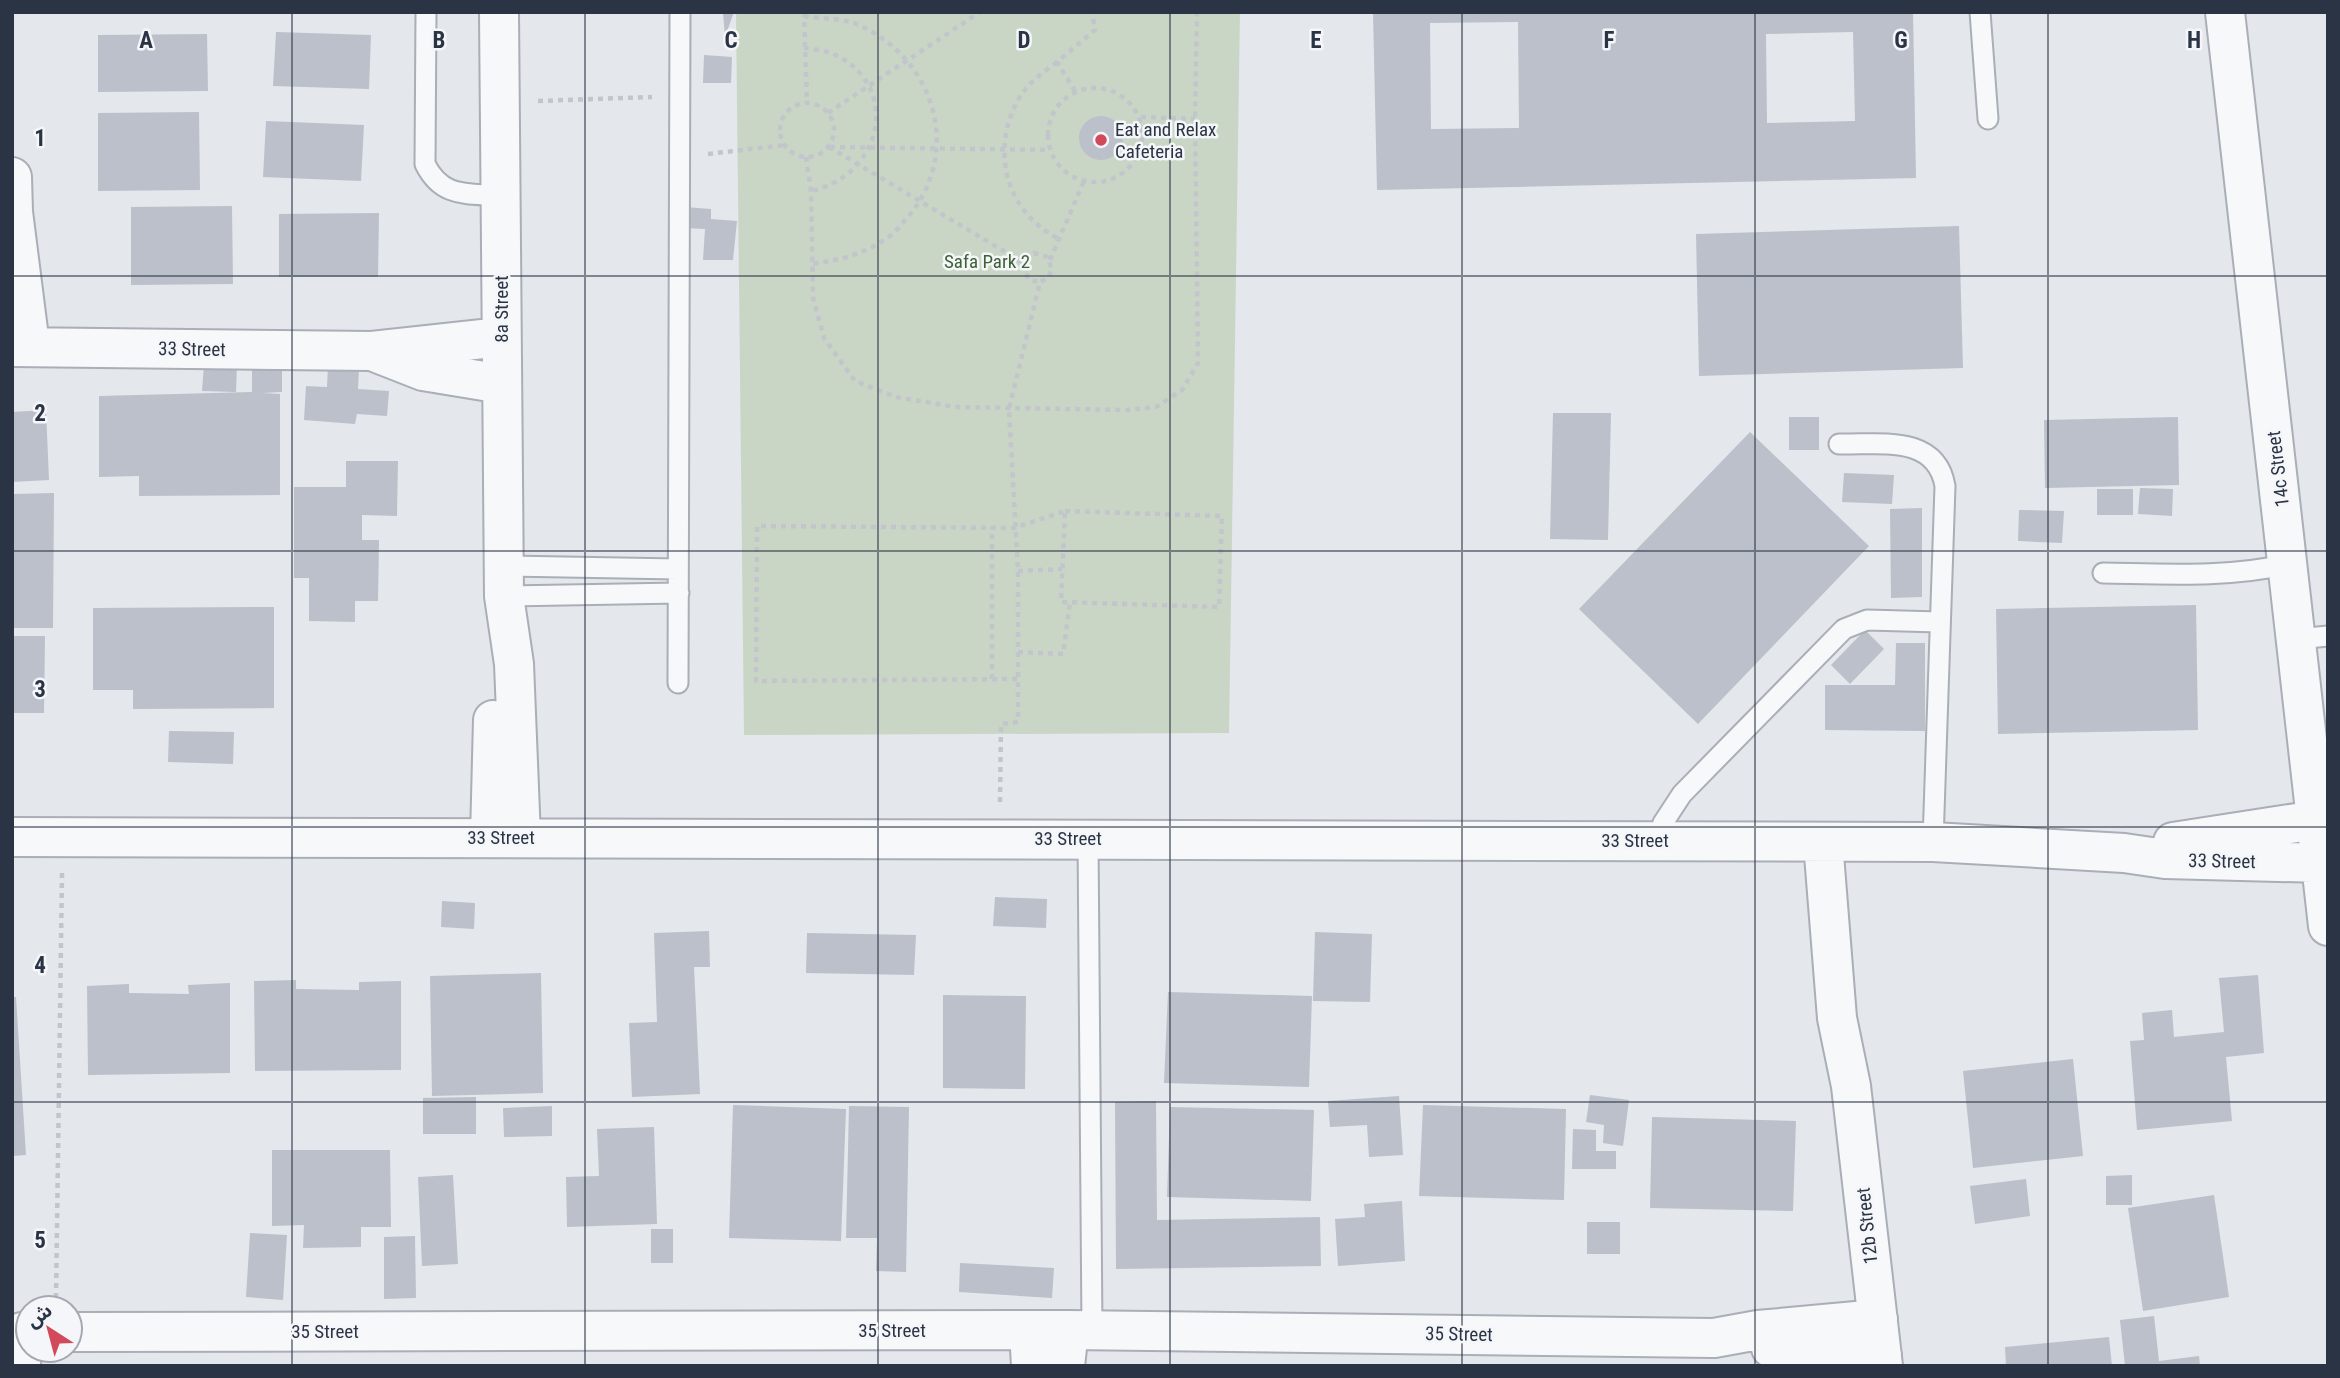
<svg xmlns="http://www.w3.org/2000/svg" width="2340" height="1378" viewBox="0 0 2340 1378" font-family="'Roboto Condensed','Noto Sans Arabic',sans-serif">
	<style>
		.green { fill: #c9d6c5 }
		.building { fill: #bbc0ca; fill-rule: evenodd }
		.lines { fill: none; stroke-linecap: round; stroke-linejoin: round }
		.lane-casing { stroke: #a9aeb7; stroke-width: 23 }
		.street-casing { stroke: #a9aeb7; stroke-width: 42 }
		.path { stroke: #c2c5cb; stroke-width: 4.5; stroke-dasharray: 5 5; stroke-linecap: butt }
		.lane { stroke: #f7f8fa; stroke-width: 19 }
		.street { stroke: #f7f8fa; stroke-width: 38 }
		.grid { fill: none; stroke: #2b3445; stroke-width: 2; stroke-opacity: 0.55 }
		.poi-dot { fill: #d1495b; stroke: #f4f6f9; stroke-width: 2.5 }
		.labels { text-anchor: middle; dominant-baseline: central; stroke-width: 5; stroke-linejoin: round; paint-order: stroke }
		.poi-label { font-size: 19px; fill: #2b3445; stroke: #f4f6f9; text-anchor: start }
		.park-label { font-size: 19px; fill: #3f6138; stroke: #f4f6f9 }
		.street-label { font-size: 19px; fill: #2b3445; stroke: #f4f6f9 }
		.grid-label { font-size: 23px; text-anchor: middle; font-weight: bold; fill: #2b3445; stroke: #f4f6f9; stroke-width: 5; stroke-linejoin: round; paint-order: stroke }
	</style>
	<rect width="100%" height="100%" fill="#e4e7ec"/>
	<!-- green -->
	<path class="green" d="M736 12H1240L1229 733 744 735Z"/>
	<!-- building -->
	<path class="building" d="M723 12H734L725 37Z
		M1373 12H1913L1916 178 1377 190ZM1518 22 1519 128 1431 129 1430 23ZM1853 32 1855 121 1767 123 1766 34Z
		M276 32 371 35 369 89 273 86Z
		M207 34 208 91 98 92V35Z
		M704 55 732 57 731 83H703Z
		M199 112 200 190 98 191V113Z
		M1079 138a22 22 0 1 1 44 0a22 22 0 1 1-44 0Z
		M266 121 364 125 361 181 263 177Z
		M232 206 233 284 131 285V207Z
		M685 207 711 209V219L737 221 733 260H703L705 229 683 228Z
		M379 213 378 277H279V214Z
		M1959 226 1963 368 1699 376 1696 234Z
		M252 364H282V392L262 393 280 394V495L139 496V476L99 477V396L252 392Z
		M204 365 237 366 236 392 202 391Z
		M328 366 359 368 358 389 389 391 387 416 357 414 355 424 304 420 306 386 327 387Z
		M46 410 49 480 12 482V412Z
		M1553 413H1611L1608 540 1550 539Z
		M1789 417H1819V450H1789Z
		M2178 417 2179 485 2045 488 2044 420Z
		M1750 432 1869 546 1698 724 1579 609Z
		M346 461H398L397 516 362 515V540H379L378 601H355V622L309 621V578H294V487H346Z
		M1844 473 1894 475 1892 504 1842 502Z
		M2140 488 2173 489 2172 516 2138 514Z
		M2097 489H2133V515H2097Z
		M54 493 53 628H12V494Z
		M1922 508V597L1891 598 1890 509Z
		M2019 510 2064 511 2062 543 2018 541Z
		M2196 605 2198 730 1998 734 1996 609Z
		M274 607V708L133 709V690H93V608Z
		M1865 630 1884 649 1850 684 1831 665Z
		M12 636H45L44 713H12Z
		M1896 643H1925V731L1825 730V685H1895Z
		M169 731 234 732 233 764 168 762Z
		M995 897 1047 899 1046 928 993 926Z
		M442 901 475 903 474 929 441 927Z
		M709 931 710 967H694L700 1094 632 1097 629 1023 657 1022 654 933Z
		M1315 932 1372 934 1370 1002 1313 1001Z
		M807 933 916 935 914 975 806 973Z
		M541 973 543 1093 432 1096 430 976Z
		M2258 975 2264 1053 2226 1057 2232 1121 2137 1130 2130 1041 2144 1040 2142 1013 2172 1010 2174 1037 2224 1032 2219 978Z
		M296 980V989L359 990V982L401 981V1070L255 1071 254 981Z
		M230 983V1073L88 1075 87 986 129 984V993L189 994 188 985Z
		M1168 992 1312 996 1309 1087 1164 1083Z
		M943 995 1026 996 1025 1089 943 1088Z
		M12 997H16L26 1155 12 1156Z
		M2073 1059 2083 1156 1973 1168 1963 1071Z
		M1590 1095 1629 1100 1623 1146 1603 1143 1604 1125 1586 1122Z
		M1399 1096 1403 1155 1369 1157 1367 1125 1330 1127 1328 1101Z
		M476 1097V1134H423V1098Z
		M1156 1101 1157 1220 1320 1217 1321 1266 1116 1269 1115 1102Z
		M733 1105 846 1109 841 1241 729 1238Z
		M1423 1105 1566 1109 1564 1200 1419 1196Z
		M552 1106V1136L504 1137 503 1108Z
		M849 1106 909 1107 906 1272 876 1271 877 1238H846Z
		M1170 1107 1314 1110 1311 1201 1167 1197Z
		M1652 1117 1796 1121 1793 1211 1650 1208Z
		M654 1127 657 1224 567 1227 566 1177 599 1176 597 1129Z
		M1573 1129 1596 1130V1151H1616V1169H1572Z
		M272 1150H390L391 1227H361V1247L303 1248 304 1225 272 1226Z
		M453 1175 458 1264 422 1266 418 1177Z
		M2132 1175V1205H2106V1176Z
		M2026 1179 2030 1216 1975 1224 1970 1186Z
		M2214 1195 2229 1297 2143 1311 2128 1208Z
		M1402 1201 1405 1261 1338 1266 1335 1219 1365 1217 1364 1204Z
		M1587 1222H1620V1254H1587Z
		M651 1229H673V1263H651Z
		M250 1233 287 1235 283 1300 246 1297Z
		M415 1236 416 1298 384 1299V1237Z
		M960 1263 1054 1268 1052 1298 959 1292Z
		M2154 1316 2159 1361 2199 1356 2200 1366H2125L2120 1320Z
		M2109 1337 2112 1366H2006L2005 1347Z"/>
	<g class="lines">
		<!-- lane casing -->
		<g class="lane-casing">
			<path id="lane" d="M426 12 425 164C442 198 466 193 500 196
				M1980 12 1988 119
				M1839 444C1880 445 1936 434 1945 486L1933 842
				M504 566 678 569
				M2103 573C2166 574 2227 578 2289 564
				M504 596 679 593
				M2297 639 2328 636
				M678 683 680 12
				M1088 838 1092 1330
				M1659 840 1663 823 1682 794 1844 629 1867 620 1940 622"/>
		</g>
		<!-- street casing -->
		<g class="street-casing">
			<path id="street" d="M499 12 504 596 514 664 521 837
				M2225 12 2328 926
				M12 177 13 212 30 346
				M12 347 372 351 501 337
				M377 353 423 371 502 384
				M12 837 1933 842 2124 853 2165 859 2321 863
				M490 837 493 720
				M1823 842 1837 1018 1851 1086 1883 1366
				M2173 842 2316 820
				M1029 1330 1031 1366
				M70 1332 1069 1330 1714 1338 1758 1330 1878 1319
				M1771 1348 1882 1355
				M21 1366 22 1332
				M1065 1366 1069 1330"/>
		</g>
		<!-- path -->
		<path class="path" d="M804 12 807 104
			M804 16C821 19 846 18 861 26 936 61 962 153 908 217 902 223 897 231 890 236 865 254 841 260 811 264
			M804 48C812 49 823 50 831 53 901 82 886 174 811 191
			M1057 62C1042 73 1027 84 1018 100 990 152 1006 212 1059 239
			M1048 135a47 47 0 1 1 94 0a47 47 0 1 1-94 0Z
			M1075 91 1057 62 1095 30 1092 12
			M538 101 652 97
			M780 130a27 27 0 1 1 54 0a27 27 0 1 1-54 0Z
			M828 113 980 12
			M1141 117 1195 119
			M829 147 1024 263
			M830 147 1050 150
			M708 154 785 145
			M806 157 811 191 813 298 824 338 855 381 896 397 955 407 1127 410 1156 407 1182 390 1198 363 1195 119 1197 12
			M1050 260 1084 181
			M1065 511 1222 516 1219 607 1061 602Z
			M1018 571 1062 569
			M1018 652 1063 654 1070 603
			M992 679V527
			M1017 679 756 681 757 526 1014 528 1065 511
			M1000 802 1001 724 1018 722V571L1009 409 1040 282 1048 278 1052 269 1047 257 1034 253 1027 258 1024 272 1030 280 1040 282
			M56 1298 62 873"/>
		<!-- lane -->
		<use href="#lane" class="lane"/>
		<!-- street -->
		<use href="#street" class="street"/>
	</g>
	<!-- grid -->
	<path class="grid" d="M292 12V1366M585 12V1366M878 12V1366M1170 12V1366M1462 12V1366M1755 12V1366M2048 12V1366M12 276H2328M12 551H2328M12 827H2328M12 1102H2328"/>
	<!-- markers -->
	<circle class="poi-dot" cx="1101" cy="140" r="7"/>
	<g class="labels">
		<!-- poi labels -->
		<g class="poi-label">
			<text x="1115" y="129">Eat and Relax<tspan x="1115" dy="22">Cafeteria</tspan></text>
		</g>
		<!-- park labels -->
		<g class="park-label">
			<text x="987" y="261">Safa Park 2</text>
		</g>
		<!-- street labels -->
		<g class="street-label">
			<text transform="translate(501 309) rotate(-90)">8a Street</text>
			<text transform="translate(192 349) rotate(1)">33 Street</text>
			<text transform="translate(2278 469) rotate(-97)">14c Street</text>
			<text x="501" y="837">33 Street</text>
			<text x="1068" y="838">33 Street</text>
			<text x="1635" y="840">33 Street</text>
			<text transform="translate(2222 861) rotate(1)">33 Street</text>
			<text transform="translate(1867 1226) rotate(-96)">12b Street</text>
			<text x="892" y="1330">35 Street</text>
			<text x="325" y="1331">35 Street</text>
			<text transform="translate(1459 1334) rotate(1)">35 Street</text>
		</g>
	</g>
	<g class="grid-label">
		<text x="146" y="48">A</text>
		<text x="439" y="48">B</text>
		<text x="731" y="48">C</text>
		<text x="1024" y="48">D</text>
		<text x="1316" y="48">E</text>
		<text x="1609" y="48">F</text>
		<text x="1901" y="48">G</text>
		<text x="2194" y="48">H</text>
		<text x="40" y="146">1</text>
		<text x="40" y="421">2</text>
		<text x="40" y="697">3</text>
		<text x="40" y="973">4</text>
		<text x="40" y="1248">5</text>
	</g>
	<!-- border -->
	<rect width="2340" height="1378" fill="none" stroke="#2b3445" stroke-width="28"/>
	<!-- north arrow -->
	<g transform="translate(49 1329) rotate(324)"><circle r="33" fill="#f4f6f9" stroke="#a4a8b1" stroke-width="2"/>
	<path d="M0-5L12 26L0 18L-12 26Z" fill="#d1495b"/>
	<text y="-10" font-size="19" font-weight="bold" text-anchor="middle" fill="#2b3445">ش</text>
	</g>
</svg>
